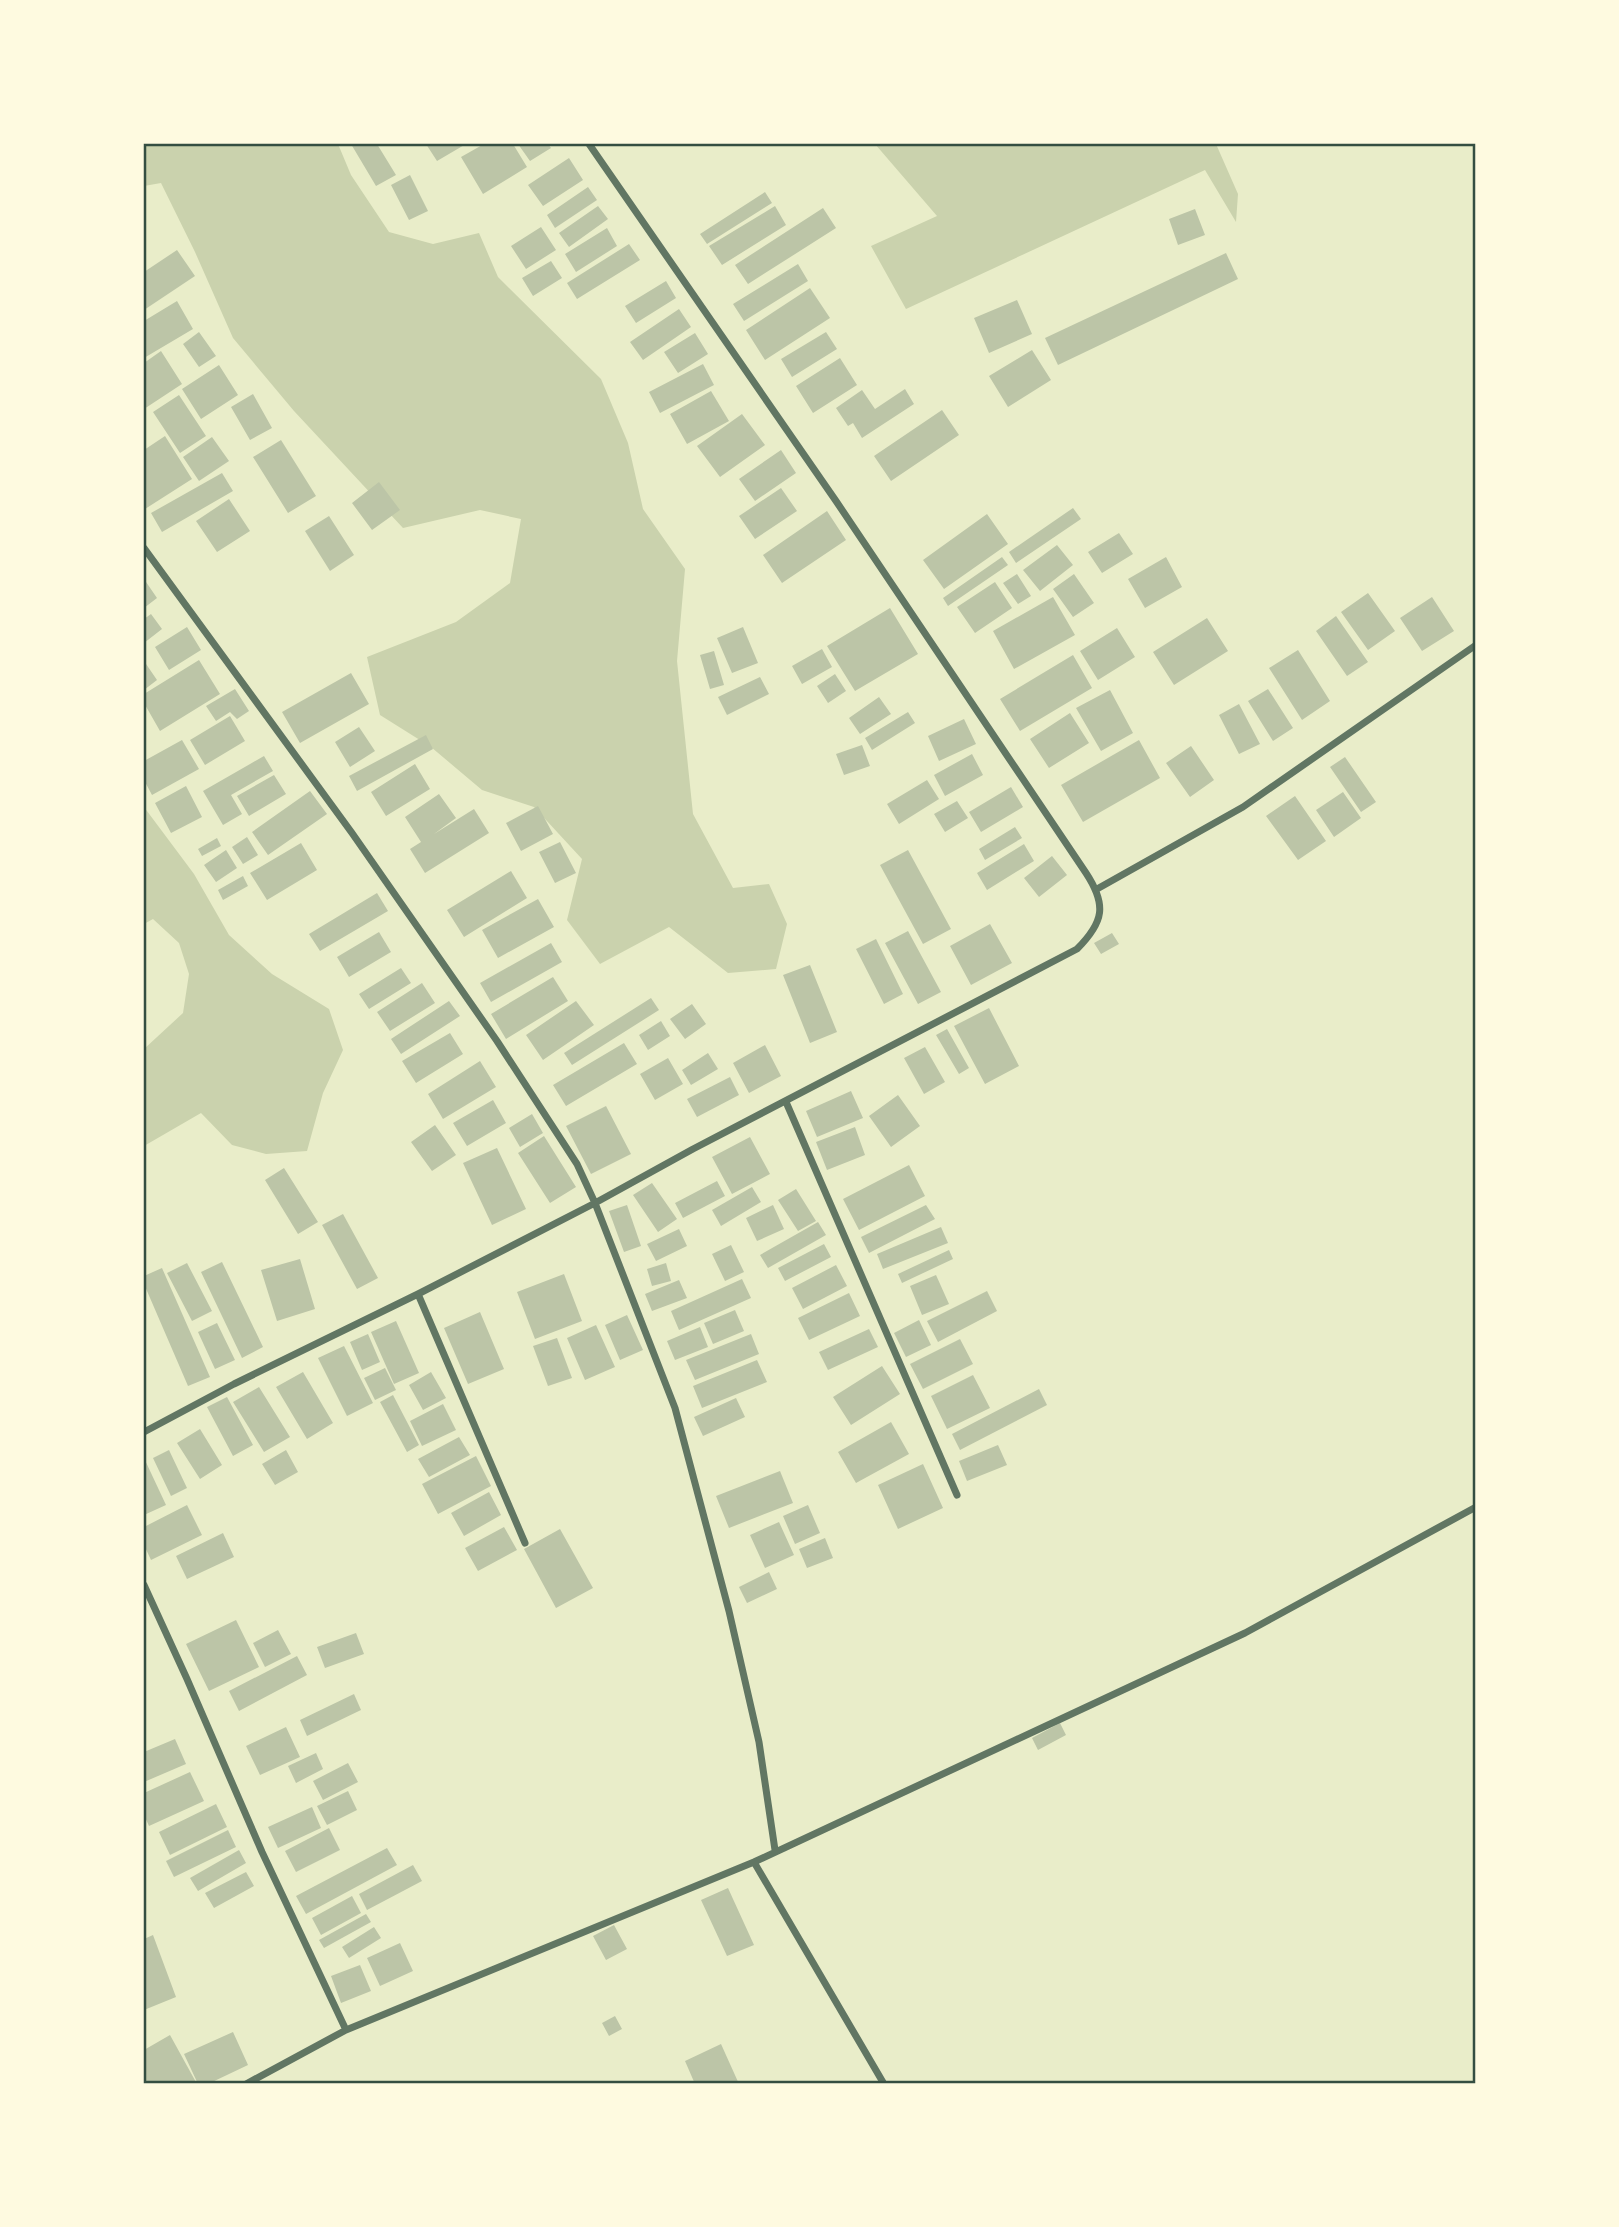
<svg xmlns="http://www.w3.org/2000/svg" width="1619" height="2227" viewBox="0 0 1619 2227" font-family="Roboto,sans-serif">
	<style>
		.green { fill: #cad2ad }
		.building { fill: #bcc5a7 }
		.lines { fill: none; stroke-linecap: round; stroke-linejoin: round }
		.minor { stroke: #617663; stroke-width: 7 }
		.neatline { fill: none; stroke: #344e41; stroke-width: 2.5 }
	</style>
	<rect width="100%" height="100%" fill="#e9edc9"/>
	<!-- green -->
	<path class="green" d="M144 144H338L351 175 389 232 433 244 479 233 498 277 601 379 628 443 643 509 685 569 677 661 693 814 733 888 769 884 787 924 776 969 728 973 669 927 600 964 567 920 582 859 534 807 482 790 431 747 380 715 367 657 456 622 510 583 521 519 480 510 403 528 294 411 233 338 195 252 161 183 144 186Z
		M875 144H1216L1238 194 1236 222 1205 170 906 309 871 246 937 216Z
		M144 807 194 874 229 935 272 974 329 1009 343 1050 323 1093 307 1151 266 1154 232 1145 201 1113 144 1146V1049L183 1013 189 974 179 943 153 919 144 924Z"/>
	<!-- building -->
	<path class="building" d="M351 144H377L396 175 376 186Z
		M426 144H466L437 161Z
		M484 144H513L527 167 483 194 461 157Z
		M518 144H548L551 148 530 161Z
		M569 158 583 180 543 206 528 185Z
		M410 175 428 211 409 220 391 185Z
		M588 187 597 200 555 228 547 215Z
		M765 192 772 203 707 244 700 234Z
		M598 206 608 219 569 247 559 233Z
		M775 206 786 225 722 265 709 246Z
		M823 208 836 228 748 284 735 265Z
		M1195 209 1205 235 1178 245 1169 219Z
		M541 227 556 250 526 269 511 246Z
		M607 228 617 246 576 272 565 254Z
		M629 244 640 260 577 299 567 283Z
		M177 250 195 276 144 310V272Z
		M1226 253 1238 279 1058 365 1045 338Z
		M551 261 562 278 533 296 522 278Z
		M798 264 808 281 744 321 733 304Z
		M666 281 676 298 636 323 625 306Z
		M810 288 830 318 765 360 746 330Z
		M1017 300 1032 334 989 353 974 318Z
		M177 301 193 329 144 358V321Z
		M679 309 691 327 643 360 630 342Z
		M199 332 216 356 199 367 183 344Z
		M826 332 837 349 792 377 781 359Z
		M695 333 708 354 678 373 664 352Z
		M1032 350 1051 380 1008 407 989 376Z
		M161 351 182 384 144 409V363Z
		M840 358 857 385 813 413 796 386Z
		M703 364 714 385 660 413 649 392Z
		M219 365 238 395 201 419 182 389Z
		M905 389 914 404 862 438 853 423 848 426 836 408 862 390 875 409Z
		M711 391 729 421 687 444 670 414Z
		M253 394 272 428 250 440 231 407Z
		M179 395 206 436 180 453 153 412Z
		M942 410 959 435 891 481 874 456Z
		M742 414 765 445 720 477 697 446Z
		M165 436 192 479 145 509 144 450Z
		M212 437 229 461 199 481 183 457Z
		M281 440 316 496 288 513 253 457Z
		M781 450 796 473 755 501 739 479Z
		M222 473 233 491 162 532 151 513Z
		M379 482 400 510 372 530 352 503Z
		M781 488 797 511 755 539 739 516Z
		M229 499 250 531 217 552 196 521Z
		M1073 508 1081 519 1016 563 1009 552Z
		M827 511 846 540 782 583 763 555Z
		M987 514 1008 544 944 589 923 560Z
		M329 516 354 555 330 571 305 531Z
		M1119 533 1133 554 1102 573 1088 552Z
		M1057 545 1073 565 1040 591 1023 570Z
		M1002 557 1008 565 948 606 943 598Z
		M1166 557 1182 587 1145 608 1128 579Z
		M1017 574 1031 596 1018 604 1003 583Z
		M1074 574 1094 603 1073 617 1053 589Z
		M144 579 157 598 144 608Z
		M995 582 1012 608 975 633 957 607Z
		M1368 593 1395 631 1368 650 1341 612Z
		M1053 597 1075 635 1014 669 993 631Z
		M1432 597 1454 631 1422 651 1400 618Z
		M890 608 918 654 855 691 827 646Z
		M151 614 162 629 144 643V619Z
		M1336 616 1368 662 1347 676 1316 631Z
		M1207 618 1228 651 1174 685 1153 652Z
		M187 627 201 650 169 670 155 647Z
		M743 627 758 663 732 673 717 638Z
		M1117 628 1135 657 1098 680 1080 651Z
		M822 649 832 667 802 684 792 666Z
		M1298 650 1330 701 1302 720 1269 668Z
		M714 651 724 685 710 689 700 655Z
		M1073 655 1092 688 1020 731 1000 699Z
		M199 660 220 694 160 731 144 703V694Z
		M144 661 157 680 144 690Z
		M351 673 369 704 300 743 282 712Z
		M835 674 846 691 828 703 817 686Z
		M760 677 769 694 727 715 718 697Z
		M235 689 249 711 237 719 230 712 216 721 206 706Z
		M1268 689 1293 728 1273 741 1248 701Z
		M1110 690 1133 733 1101 751 1076 708Z
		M879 697 891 714 860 734 849 718Z
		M1239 704 1260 744 1239 754 1219 715Z
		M908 712 915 723 872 750 865 738Z
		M1070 713 1089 743 1049 768 1030 739Z
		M230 716 245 741 205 765 190 740Z
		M964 719 976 744 939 761 928 736Z
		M359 727 375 751 350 767 335 742Z
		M426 735 433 749 357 791 349 776Z
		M182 740 199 769 152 795 144 780V761Z
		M1139 740 1160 778 1083 822 1061 785Z
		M862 745 870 766 844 775 836 754Z
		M1191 746 1214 780 1190 797 1166 763Z
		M972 754 983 775 945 796 934 775Z
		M264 756 273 771 231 795 242 814 223 825 203 791Z
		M1345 757 1376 802 1361 812 1330 767Z
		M415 764 430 789 386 816 371 792Z
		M274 775 286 794 249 816 237 796Z
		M927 780 939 799 899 824 887 804Z
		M186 786 202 817 171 833 155 803Z
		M1011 787 1023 807 981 832 969 812Z
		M310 791 327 814 268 855 252 832Z
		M1343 792 1361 818 1334 837 1316 810Z
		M439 794 456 818 434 834 474 809 489 833 425 873 410 849 421 842 405 817Z
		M1295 796 1326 841 1298 860 1266 816Z
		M957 801 968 818 945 832 934 814Z
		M538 806 553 834 521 851 506 823Z
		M1015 827 1022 838 985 860 979 849Z
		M247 837 258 855 243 864 232 847Z
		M217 838 221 846 202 856 198 849Z
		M560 842 576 873 555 883 539 852Z
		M301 843 317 870 267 900 250 873Z
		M1024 844 1034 861 987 890 977 873Z
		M226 850 237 868 216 882 204 865Z
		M908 850 951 929 923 944 880 865Z
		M1052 856 1067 875 1039 897 1024 878Z
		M511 871 527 898 464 937 447 910Z
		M243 876 248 886 223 900 218 890Z
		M377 893 388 911 320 951 309 934Z
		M538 899 554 927 498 958 482 930Z
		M990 924 1012 963 971 985 950 946Z
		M908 931 941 992 918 1004 885 943Z
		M379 932 391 952 349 977 337 957Z
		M1112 933 1119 944 1101 954 1094 943Z
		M876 939 903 994 884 1004 856 949Z
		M551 943 562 962 491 1002 480 983Z
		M810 965 837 1032 810 1043 783 975Z
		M401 968 411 983 369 1009 359 994Z
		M553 977 568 1001 506 1039 491 1014Z
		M422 983 435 1003 390 1031 377 1012Z
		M651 998 659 1010 572 1065 564 1053Z
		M449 1001 460 1016 401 1054 391 1039Z
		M576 1001 594 1025 543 1060 526 1035Z
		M692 1004 706 1024 685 1039 670 1019Z
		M989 1008 1019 1066 985 1084 954 1026Z
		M661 1021 670 1036 648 1050 639 1035Z
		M947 1029 969 1068 959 1074 936 1035Z
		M450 1033 463 1054 416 1083 402 1061Z
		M624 1043 637 1064 566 1106 553 1085Z
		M765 1045 781 1076 749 1093 733 1063Z
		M925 1047 945 1082 924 1094 904 1058Z
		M708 1053 718 1069 691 1085 682 1070Z
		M668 1058 683 1084 655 1100 640 1074Z
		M480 1061 496 1087 443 1119 428 1094Z
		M730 1077 739 1095 697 1117 687 1099Z
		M851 1091 863 1118 817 1137 806 1111Z
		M898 1095 920 1126 891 1147 869 1116Z
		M493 1100 506 1123 467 1146 453 1123Z
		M606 1106 631 1154 591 1174 566 1126Z
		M532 1114 543 1133 520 1147 509 1128Z
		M435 1125 456 1155 432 1171 411 1142Z
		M855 1127 865 1155 827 1170 816 1142Z
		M544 1136 576 1187 550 1203 518 1153Z
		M750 1137 770 1174 732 1194 712 1157Z
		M497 1148 526 1209 492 1225 463 1163Z
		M909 1165 925 1196 859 1230 843 1199Z
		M284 1168 318 1222 298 1234 265 1180Z
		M717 1181 725 1196 683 1218 675 1203Z
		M652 1183 677 1219 658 1232 633 1195Z
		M752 1187 761 1202 721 1226 712 1210Z
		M796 1189 816 1221 798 1231 778 1200Z
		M627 1205 641 1246 624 1252 609 1211Z
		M773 1205 784 1229 757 1241 746 1218Z
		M926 1205 935 1219 869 1253 861 1237Z
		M343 1214 378 1278 357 1289 322 1225Z
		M818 1222 826 1235 768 1268 760 1255Z
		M941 1227 948 1243 883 1269 877 1254Z
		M679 1229 687 1246 656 1261 647 1244Z
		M824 1244 831 1257 785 1281 778 1268Z
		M731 1245 744 1272 725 1281 712 1254Z
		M949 1250 953 1259 902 1283 898 1274Z
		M300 1259 315 1309 277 1321 261 1270Z
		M222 1262 263 1347 242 1358 201 1272Z
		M187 1263 212 1311 192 1321 167 1273Z
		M666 1263 671 1281 652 1286 647 1269Z
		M836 1265 847 1286 803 1309 792 1288Z
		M162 1268 210 1377 188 1386 144 1284V1276Z
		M564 1274 582 1321 535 1339 517 1292Z
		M936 1275 949 1304 922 1315 910 1286Z
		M742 1279 751 1298 679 1330 671 1311Z
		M679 1280 687 1298 652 1311 645 1294Z
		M987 1291 997 1311 938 1342 927 1321Z
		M849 1293 860 1316 809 1340 798 1318Z
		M735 1310 744 1331 713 1344 704 1323Z
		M480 1312 504 1369 468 1384 444 1328Z
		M627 1315 643 1350 620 1360 605 1325Z
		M919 1320 931 1345 906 1357 894 1333Z
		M396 1321 419 1373 394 1384 371 1332Z
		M217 1323 235 1360 215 1369 198 1332Z
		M596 1325 615 1367 585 1380 567 1338Z
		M700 1327 708 1347 675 1360 667 1341Z
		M869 1329 878 1347 828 1370 819 1352Z
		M368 1334 380 1362 362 1370 350 1342Z
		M751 1334 759 1354 695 1380 686 1360Z
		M557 1338 572 1378 548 1386 533 1346Z
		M960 1339 973 1364 923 1389 910 1364Z
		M344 1346 373 1403 347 1416 318 1358Z
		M757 1360 767 1382 702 1408 693 1386Z
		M882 1366 900 1394 851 1425 833 1397Z
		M385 1368 396 1390 375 1400 364 1378Z
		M303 1372 333 1423 307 1439 276 1387Z
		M431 1372 446 1398 423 1410 409 1385Z
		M973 1375 990 1408 947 1429 931 1396Z
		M259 1387 290 1437 264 1452 233 1402Z
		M1039 1389 1047 1405 960 1450 952 1434Z
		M393 1395 419 1445 407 1452 380 1402Z
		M227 1397 253 1445 233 1456 207 1407Z
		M736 1398 745 1417 703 1436 694 1417Z
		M443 1404 456 1430 422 1446 410 1421Z
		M891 1422 909 1454 856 1483 838 1452Z
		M200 1429 222 1465 200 1479 177 1443Z
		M459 1437 470 1455 429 1477 418 1459Z
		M998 1445 1007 1465 967 1481 959 1461Z
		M169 1450 187 1488 171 1496 153 1458Z
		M286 1450 298 1472 275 1485 262 1464Z
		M476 1456 491 1486 438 1514 422 1484Z
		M144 1458 166 1505 144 1515Z
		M923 1464 943 1508 898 1529 878 1485Z
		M780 1471 793 1503 729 1528 716 1496Z
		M489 1492 501 1515 464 1536 451 1513Z
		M187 1505 202 1535 151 1560 144 1545V1527Z
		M808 1505 820 1533 795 1544 783 1516Z
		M779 1522 794 1555 765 1568 750 1535Z
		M504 1527 517 1550 478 1571 465 1548Z
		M560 1529 593 1588 556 1608 524 1549Z
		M223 1533 234 1557 187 1579 176 1556Z
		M825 1538 833 1558 807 1568 799 1549Z
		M769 1572 777 1589 747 1603 739 1587Z
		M236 1620 259 1667 209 1691 186 1644Z
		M278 1630 291 1654 265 1667 253 1643Z
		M356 1633 364 1654 325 1668 317 1647Z
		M297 1656 307 1675 239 1711 229 1691Z
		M354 1694 361 1710 307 1736 300 1720Z
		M1060 1723 1066 1735 1038 1750 1032 1738Z
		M286 1727 300 1757 260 1775 246 1746Z
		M175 1739 186 1764 144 1782V1752Z
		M316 1753 323 1769 296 1783 288 1766Z
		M348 1763 358 1782 323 1800 313 1781Z
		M190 1772 204 1801 149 1826 144 1815V1793Z
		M348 1791 357 1810 327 1825 317 1806Z
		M216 1804 227 1827 170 1855 159 1832Z
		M312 1807 321 1828 278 1848 268 1827Z
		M329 1828 340 1850 296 1872 285 1851Z
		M228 1830 236 1847 174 1877 166 1861Z
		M387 1848 397 1865 306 1914 296 1896Z
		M239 1850 246 1863 198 1891 190 1878Z
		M413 1865 422 1881 367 1910 359 1894Z
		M246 1872 254 1886 214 1908 205 1893Z
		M728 1888 754 1945 727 1956 701 1900Z
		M352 1896 361 1913 321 1935 312 1918Z
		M366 1914 371 1922 324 1948 319 1940Z
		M614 1925 627 1949 606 1960 593 1936Z
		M374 1927 381 1938 349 1958 342 1947Z
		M153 1935 176 1997 144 2010V1939Z
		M400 1943 413 1971 380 1986 367 1958Z
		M360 1965 371 1991 341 2003 331 1976Z
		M615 2016 622 2029 609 2036 602 2023Z
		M233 2032 248 2065 208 2084H198L184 2054Z
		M170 2035 197 2084H144V2050Z
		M721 2044 739 2084H695L685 2061Z"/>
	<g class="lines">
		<!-- minor -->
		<path class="minor" d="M144 548 352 833 497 1041 577 1164 595 1203 675 1408 729 1611 759 1742 775 1850
			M1097 889 1243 807 1476 645
			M786 1102 957 1495
			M418 1294 525 1543
			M144 1432 234 1384 418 1294 595 1203 693 1149 1077 949C1104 922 1107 905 1086 873L836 501 589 144
			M144 1585 187 1679 262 1852 346 2030 246 2084
			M754 1862 884 2084
			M346 2030 754 1862 1245 1633 1476 1507"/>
	</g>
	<!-- border -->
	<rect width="1619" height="2227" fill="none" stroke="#fefae0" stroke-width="290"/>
	<rect x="145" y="145" width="1329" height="1937" class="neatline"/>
</svg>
